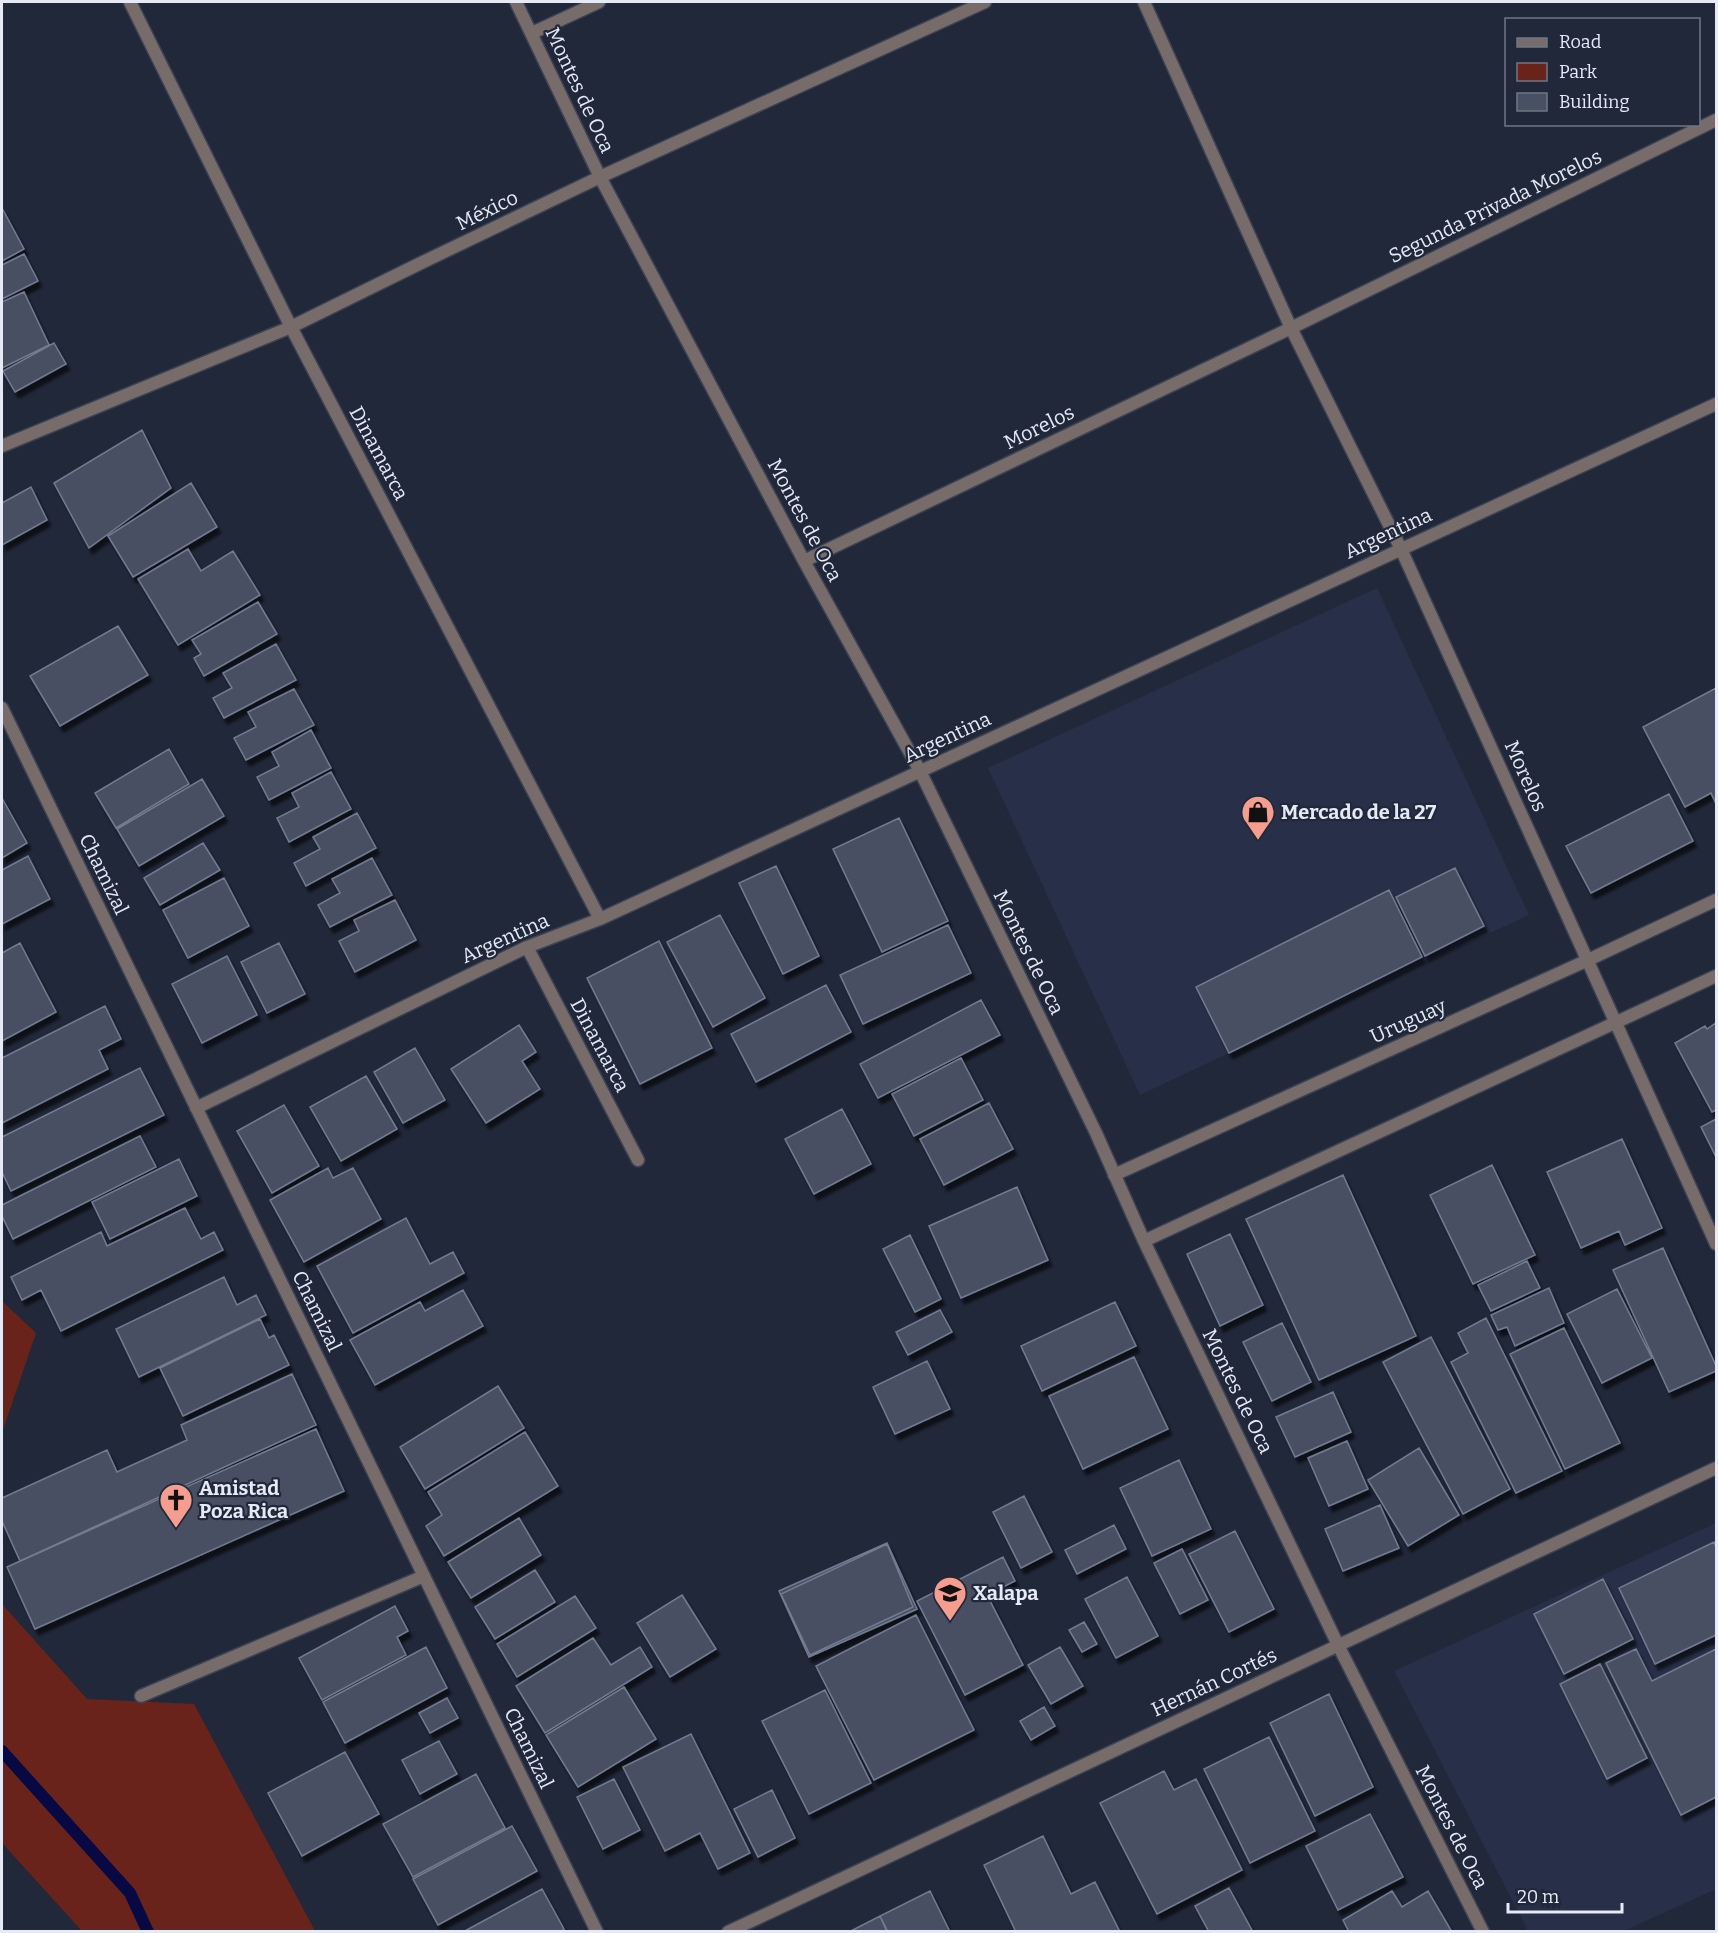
<svg xmlns="http://www.w3.org/2000/svg" width="1718" height="1933" viewBox="0 0 1718 1933" font-family="Bitter,serif">
	<style>
		.built { fill: #273048 }
		.green { fill: #6a231a }
		.lines { fill: none; stroke-linecap: round; stroke-linejoin: round }
		.stream { stroke: #060943; stroke-width: 12 }
		.building { fill: #485064; stroke: #727b91; stroke-width: 1.5; filter: url(#shadow) }
		.minor-casing { stroke: #3c4354; stroke-width: 15 }
		.minor { stroke: #786c6a; stroke-width: 12 }
		.labels { text-anchor: middle; dominant-baseline: central; stroke-width: 4.5; stroke-linejoin: round; paint-order: stroke }
		.street-label { font-size: 20px; fill: #e5eaf6; stroke: #21283a }
		.poi-label { font-size: 20px; font-weight: bold; fill: #e5eaf6; stroke: #21283a; text-anchor: start }
	</style>
	<defs>
		<filter id="shadow"><feDropShadow dx="3.5" dy="6" stdDeviation="1.5" flood-color="#0009"/></filter>
	</defs>
	<rect width="100%" height="100%" fill="#21283a"/>
	<!-- built -->
	<path class="built" d="M1377 588 1529 915 1229 1053 1140 1095 988 768Z
		M1716 1523V1889L1624 1931H1528L1394 1671Z"/>
	<!-- green -->
	<path class="green" d="M2 1301 36 1333 2 1433Z
		M2 1604 87 1699 194 1704 315 1931H82L2 1843Z"/>
	<g class="lines">
		<!-- stream -->
		<path class="stream" d="M2 1751 130 1893 148 1932"/>
	</g>
	<!-- building -->
	<path class="building" d="M2 208 24 249 2 261Z
		M24 254 38 281 2 299V265Z
		M24 292 49 345 2 368V302Z
		M54 343 66 364 15 392 3 371Z
		M142 430 171 488 89 548 54 483Z
		M191 483 217 527 133 577 108 536Z
		M31 487 47 520 2 545V503Z
		M188 549 201 571 233 551 260 595 178 645 138 579Z
		M258 602 277 634 204 676 194 658 201 654 192 640Z
		M118 626 148 675 60 726 30 676Z
		M276 644 296 680 224 718 213 698 232 688 223 673Z
		M1716 688V804L1711 793 1685 807 1643 727Z
		M294 689 314 725 246 760 234 738 256 727 248 712Z
		M311 730 331 768 269 800 257 777 279 766 272 752Z
		M169 749 189 784 116 828 95 793Z
		M331 772 351 809 289 842 277 818 299 807 292 793Z
		M202 779 224 816 139 866 117 829Z
		M1669 794 1693 841 1591 893 1566 846Z
		M2 798 27 843 2 858Z
		M357 813 376 848 306 886 294 863 320 849 313 837Z
		M899 818 948 921 882 952 833 849Z
		M203 843 220 870 160 905 144 878Z
		M28 856 50 899 2 924V870Z
		M372 858 392 895 330 927 318 905 340 893 332 879Z
		M776 866 819 956 783 974 739 883Z
		M1455 868 1484 926 1425 956 1396 897Z
		M224 878 249 926 188 958 163 910Z
		M1389 890 1422 957 1229 1053 1196 987Z
		M395 900 416 940 355 972 339 941 359 931 354 920Z
		M720 915 765 998 713 1027 667 942Z
		M948 925 971 973 863 1024 840 975Z
		M659 941 712 1048 640 1084 587 978Z
		M20 943 56 1012 2 1041V953Z
		M279 943 305 994 267 1013 241 962Z
		M227 956 257 1015 202 1043 172 984Z
		M826 985 851 1032 756 1082 731 1034Z
		M981 1000 1000 1035 878 1098 860 1064Z
		M105 1006 121 1039 99 1050 108 1069 2 1123V1058Z
		M1716 1023V1110L1712 1112 1675 1043 1705 1026 1707 1029Z
		M519 1025 536 1052 522 1061 540 1089 486 1123 451 1069Z
		M415 1048 445 1100 403 1123 374 1072Z
		M961 1058 983 1100 914 1136 892 1094Z
		M140 1068 164 1115 11 1191 2 1172V1137Z
		M366 1076 397 1129 341 1161 310 1107Z
		M989 1103 1013 1149 944 1185 920 1139Z
		M284 1105 319 1166 272 1193 237 1131Z
		M842 1109 871 1164 814 1194 785 1139Z
		M1716 1119V1157L1701 1127Z
		M140 1136 156 1167 13 1239 2 1216V1205Z
		M1622 1139 1662 1228 1625 1245 1619 1231 1581 1248 1547 1172Z
		M179 1159 197 1196 110 1239 92 1202Z
		M1492 1165 1535 1255 1473 1284 1430 1195Z
		M328 1168 333 1178 353 1168 381 1219 304 1262 270 1200Z
		M1343 1175 1416 1336 1319 1380 1246 1219Z
		M1017 1187 1048 1260 961 1298 929 1226Z
		M185 1208 201 1239 214 1232 223 1250 61 1331 41 1290 22 1300 11 1277 101 1232 107 1246Z
		M406 1218 430 1264 453 1252 464 1273 353 1333 317 1266Z
		M1230 1234 1263 1305 1220 1326 1187 1254Z
		M910 1235 941 1299 915 1312 883 1249Z
		M1663 1248 1716 1366V1371L1669 1392 1613 1270Z
		M1527 1261 1540 1288 1491 1311 1478 1285Z
		M224 1277 237 1305 256 1295 266 1315 139 1377 116 1329Z
		M1549 1288 1564 1323 1515 1346 1507 1327 1498 1330 1491 1315Z
		M1617 1289 1652 1358 1602 1383 1567 1314Z
		M463 1290 483 1326 375 1385 350 1340 420 1302 425 1311Z
		M1115 1302 1136 1346 1042 1391 1021 1346Z
		M940 1310 952 1332 908 1355 896 1332Z
		M1486 1318 1562 1471 1516 1493 1451 1362 1468 1353 1458 1333Z
		M260 1319 269 1338 274 1335 289 1365 183 1416 160 1368Z
		M1282 1323 1311 1382 1272 1401 1243 1342Z
		M1564 1328 1620 1443 1565 1469 1510 1354Z
		M1431 1337 1510 1489 1463 1514 1383 1362Z
		M1134 1357 1168 1429 1083 1469 1049 1396Z
		M927 1361 950 1409 895 1434 873 1387Z
		M292 1374 316 1425 20 1561 2 1521V1498L107 1450 117 1472 187 1440 181 1425Z
		M498 1386 524 1428 425 1489 400 1447Z
		M1333 1392 1351 1432 1295 1457 1276 1417Z
		M316 1429 344 1491 35 1629 7 1567Z
		M525 1432 558 1486 444 1556 426 1526 442 1515 428 1492Z
		M1347 1441 1368 1489 1329 1506 1308 1458Z
		M1419 1448 1459 1515 1408 1546 1368 1480Z
		M1179 1460 1211 1529 1152 1556 1120 1488Z
		M1024 1496 1052 1552 1021 1568 993 1512Z
		M1380 1505 1399 1548 1343 1571 1325 1529Z
		M519 1518 541 1555 471 1598 448 1562Z
		M1114 1525 1126 1549 1077 1574 1065 1550Z
		M1235 1531 1274 1609 1229 1632 1189 1554Z
		M1714 1542 1716 1547V1635L1655 1664 1619 1588Z
		M887 1543 917 1609 809 1657 779 1591Z
		M887 1544 913 1607 810 1655 781 1594Z
		M1182 1549 1208 1600 1180 1614 1154 1563Z
		M1003 1557 1015 1581 987 1595 1023 1665 965 1695 917 1601Z
		M535 1570 555 1602 495 1639 475 1607Z
		M1127 1577 1158 1636 1116 1658 1085 1599Z
		M1603 1579 1633 1639 1564 1674 1534 1614Z
		M682 1595 716 1649 670 1677 637 1623Z
		M575 1596 596 1628 517 1677 497 1644Z
		M395 1606 408 1631 397 1637 406 1655 322 1700 299 1658Z
		M916 1615 974 1730 874 1780 816 1666Z
		M1084 1622 1097 1644 1082 1652 1069 1630Z
		M593 1638 611 1665 640 1647 652 1667 545 1733 516 1686Z
		M426 1647 447 1688 345 1743 323 1702Z
		M1060 1647 1083 1686 1051 1704 1028 1665Z
		M1636 1649 1652 1681 1716 1649V1797L1681 1815 1606 1663Z
		M1600 1664 1647 1758 1607 1779 1560 1684Z
		M624 1687 656 1739 578 1787 546 1735Z
		M825 1690 871 1783 809 1814 762 1721Z
		M1329 1694 1373 1787 1315 1816 1270 1723Z
		M447 1698 458 1718 430 1733 419 1713Z
		M1044 1707 1055 1726 1031 1740 1020 1721Z
		M691 1734 750 1853 718 1869 700 1833 665 1851 623 1767Z
		M1269 1737 1315 1831 1250 1863 1204 1769Z
		M439 1741 457 1774 420 1794 402 1760Z
		M345 1752 379 1814 302 1856 268 1793Z
		M1164 1771 1174 1790 1196 1779 1242 1870 1157 1914 1100 1803Z
		M476 1774 505 1828 413 1877 383 1824Z
		M614 1779 640 1830 603 1849 577 1797Z
		M772 1790 795 1838 758 1857 734 1809Z
		M1370 1814 1403 1877 1338 1910 1306 1846Z
		M512 1826 537 1871 438 1925 413 1879Z
		M1043 1836 1071 1894 1095 1882 1120 1932H1016L984 1865Z
		M1229 1888 1253 1932H1209L1195 1906Z
		M542 1889 564 1929 560 1932H463Z
		M930 1891 950 1932H888L880 1916Z
		M1392 1891 1402 1907 1428 1891 1452 1932H1349L1343 1920Z
		M880 1916 887 1932H849Z"/>
	<g class="lines">
		<!-- minor casing -->
		<g class="minor-casing">
			<path id="minor" d="M130 2 291 327 600 919
				M516 2 600 177 804 561 920 771 1096 1133 1144 1241 1338 1645 1483 1932
				M1144 2 1291 328 1401 549 1716 1244
				M532 33 599 2
				M2 446 291 327 423 262 600 177 985 2
				M804 561 1291 328 1716 120
				M2 708 597 1932
				M527 947 638 1160
				M196 1108 527 947 600 919 1716 404
				M1114 1175 1588 960 1716 900
				M1144 1241 1716 976
				M141 1696 424 1576
				M728 1932 1716 1468"/>
		</g>
		<!-- minor -->
		<use href="#minor" class="minor"/>
	</g>
	<!-- icons -->
	<defs>
		<g id="shop-pin" transform="scale(1.725)"><path d="M0 17L-7.5 6A9.5 9.5 0 1 1 7.5 6Z" fill="#f59d8e" stroke="#21283a"/><path d="M-5-2.5h2.3a2.7 3.5 0 0 1 5.4 0H5L5.5 6h-11ZM-1.5-2.5h3a1.5 2.3 0 0 0-3 0Z" fill="#111"/></g>
		<g id="church-pin" transform="scale(1.725)"><path d="M0 17L-7.5 6A9.5 9.5 0 1 1 7.5 6Z" fill="#f59d8e" stroke="#21283a"/><path d="M-1.2-6h2.4v3.5h3.3v2.4h-3.3V6h-2.4V-.1h-3.3v-2.4h3.3Z" fill="#111"/></g>
		<g id="school-pin" transform="scale(1.725)"><path d="M0 17L-7.5 6A9.5 9.5 0 1 1 7.5 6Z" fill="#f59d8e" stroke="#21283a"/><path d="M0-5L7-2L0 1L-7-2ZM-4 1L0 2.5L4 1V4Q0 6-4 4Z" fill="#111"/></g>
	</defs>
	<g fill-rule="evenodd">
		<use href="#shop-pin" x="1258" y="812"/>
		<use href="#church-pin" x="176" y="1500"/>
		<use href="#school-pin" x="950" y="1593"/>
	</g>
	<g class="labels">
		<!-- street labels -->
		<g class="street-label">
			<text transform="translate(580 90) rotate(65)">Montes de Oca</text>
			<text transform="translate(1495 206) rotate(-26)">Segunda Privada Morelos</text>
			<text transform="translate(487 210) rotate(-26)">México</text>
			<text transform="translate(1039 427) rotate(-26)">Morelos</text>
			<text transform="translate(379 453) rotate(62)">Dinamarca</text>
			<text transform="translate(805 520) rotate(62)">Montes de Oca</text>
			<text transform="translate(1388 533) rotate(-25)">Argentina</text>
			<text transform="translate(947 737) rotate(-25)">Argentina</text>
			<text transform="translate(1526 776) rotate(66)">Morelos</text>
			<text transform="translate(104 874) rotate(64)">Chamizal</text>
			<text transform="translate(505 938) rotate(-24)">Argentina</text>
			<text transform="translate(1029 952) rotate(64)">Montes de Oca</text>
			<text transform="translate(1408 1021) rotate(-24)">Uruguay</text>
			<text transform="translate(600 1045) rotate(62)">Dinamarca</text>
			<text transform="translate(317 1311) rotate(64)">Chamizal</text>
			<text transform="translate(1238 1391) rotate(64)">Montes de Oca</text>
			<text transform="translate(1214 1682) rotate(-25)">Hernán Cortés</text>
			<text transform="translate(529 1748) rotate(64)">Chamizal</text>
			<text transform="translate(1452 1827) rotate(63)">Montes de Oca</text>
		</g>
		<!-- poi labels -->
		<g class="poi-label">
			<text x="1281" y="812">Mercado de la 27</text>
			<text x="199" y="1488">Amistad<tspan x="199" dy="23">Poza Rica</tspan></text>
			<text x="973" y="1593">Xalapa</text>
		</g>
	</g>
	<!-- border -->
	<rect width="1718" height="1933" fill="none" stroke="#e5eaf6" stroke-width="6"/>
	<!-- legend -->
	<rect x="1505" y="18" width="195" height="108" fill="#21283a" stroke="#6f7685" stroke-width="1.5"/>
	<rect x="1517" y="38" width="30" height="9" fill="#786c6a" stroke="#6f7685" stroke-width="1.5"/>
	<text x="1559" y="48" font-size="18" fill="#e5eaf6">Road</text>
	<rect x="1517" y="63" width="30" height="18" fill="#6a231a" stroke="#6f7685" stroke-width="1.5"/>
	<text x="1559" y="78" font-size="18" fill="#e5eaf6">Park</text>
	<rect x="1517" y="93" width="30" height="18" fill="#485064" stroke="#6f7685" stroke-width="1.5"/>
	<text x="1559" y="108" font-size="18" fill="#e5eaf6">Building</text>
	<!-- scale -->
	<path d="M1508 1903v9h114v-9" fill="none" stroke="#e5eaf6" stroke-width="3"/>
	<text x="1517" y="1903" font-size="18" fill="#e5eaf6" stroke="#21283a" stroke-width="4.5" paint-order="stroke">20 m</text>
</svg>
